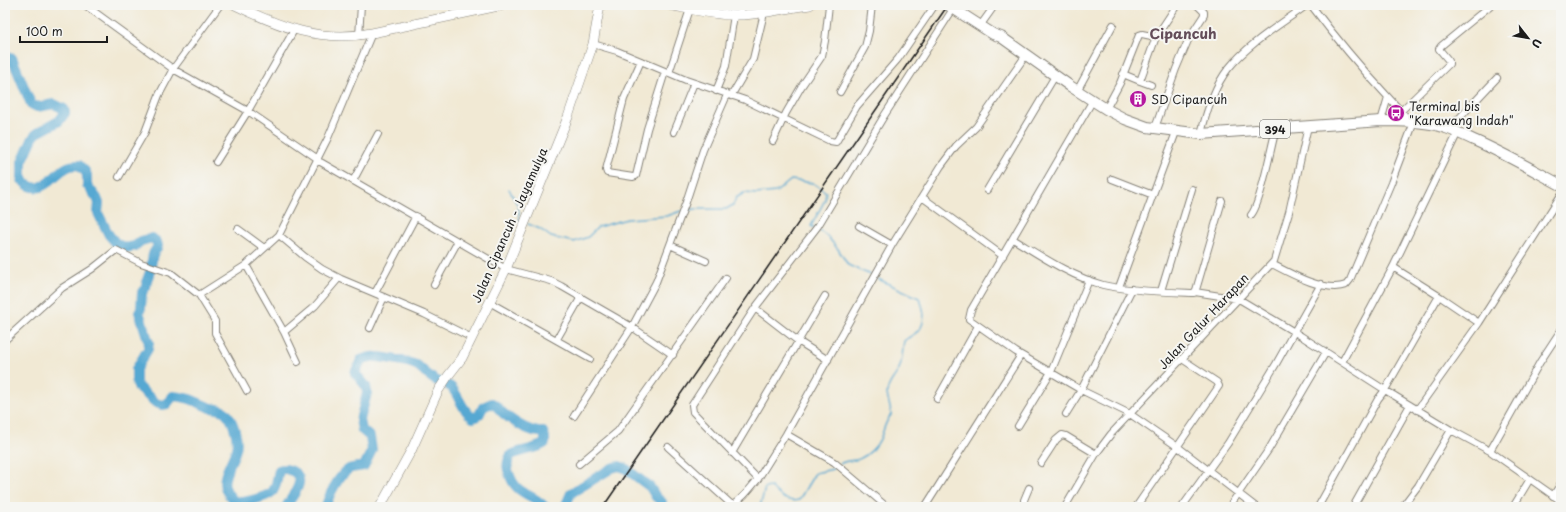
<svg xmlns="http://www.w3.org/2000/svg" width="1566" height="512" viewBox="0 0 1566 512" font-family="'Playpen Sans',sans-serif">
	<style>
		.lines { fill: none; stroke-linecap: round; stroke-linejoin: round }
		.stream { stroke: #57a8d2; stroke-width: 1.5 }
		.river { stroke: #57a8d2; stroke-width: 10 }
		.street-casing { stroke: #868278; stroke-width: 8 }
		.secondary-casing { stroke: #868278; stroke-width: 10 }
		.primary-casing { stroke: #868278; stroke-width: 12 }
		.street { stroke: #fff; stroke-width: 6 }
		.secondary { stroke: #fff; stroke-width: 9 }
		.primary { stroke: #fff; stroke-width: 10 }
		.rail { stroke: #1c1c1c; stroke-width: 1.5 }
		.labels { text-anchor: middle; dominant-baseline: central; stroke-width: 4; stroke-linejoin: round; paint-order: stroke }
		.shield { fill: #f6f6f2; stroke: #5d5d5c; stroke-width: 1 }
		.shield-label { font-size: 11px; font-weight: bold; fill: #1c1c1c }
		.poi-label { font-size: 12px; fill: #1c1c1c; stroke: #f6f6f2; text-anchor: start }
		.street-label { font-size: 12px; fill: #1c1c1c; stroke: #f6f6f2 }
		.quarter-label { font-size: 14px; font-weight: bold; fill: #634d59; stroke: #f6f6f2 }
	</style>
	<rect width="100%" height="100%" fill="#f6f6f2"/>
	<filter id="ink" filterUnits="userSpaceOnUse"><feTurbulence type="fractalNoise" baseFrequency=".025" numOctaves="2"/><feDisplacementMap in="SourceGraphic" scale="8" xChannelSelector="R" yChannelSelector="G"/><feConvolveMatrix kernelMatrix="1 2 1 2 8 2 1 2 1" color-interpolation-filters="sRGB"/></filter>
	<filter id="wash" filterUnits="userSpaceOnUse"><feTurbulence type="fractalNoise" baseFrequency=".012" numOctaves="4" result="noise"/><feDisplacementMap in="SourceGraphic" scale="16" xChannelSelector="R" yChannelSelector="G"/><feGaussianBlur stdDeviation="0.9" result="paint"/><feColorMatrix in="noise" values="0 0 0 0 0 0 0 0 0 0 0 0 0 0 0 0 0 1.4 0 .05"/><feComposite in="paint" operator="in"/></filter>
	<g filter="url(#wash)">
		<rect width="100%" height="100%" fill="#f1e9d4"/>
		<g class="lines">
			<!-- stream -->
			<path class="stream" d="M509 189 518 206 520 221 522 222
				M685 211 694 209H726L733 205 736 198 744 193 756 194 776 192 791 180 813 183 826 192 825 200 811 226 815 228
				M528 224 540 229 551 237 574 242 588 237 598 227 627 219 667 216 681 211
				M818 230 827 236 838 249 848 265 873 276
				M840 464C847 459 855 462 861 458 868 455 876 447 879 441 884 432 884 423 891 415 891 408 888 401 887 394 887 384 894 379 898 371 903 362 902 351 904 341 909 337 917 333 920 329 926 320 924 307 919 298L876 278
				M760 507 765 488 771 487C780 496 786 503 799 500L815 473 833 469 837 466"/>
			<!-- river -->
			<path class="river" d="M5 56 12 58 31 104 37 107 54 104 64 109 65 113 59 121 37 133 33 138 22 162V180C41 200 52 175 66 168 70 165 74 165 79 165L85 171 87 175V185L97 198 99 203 98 213 109 235 116 243 125 248 135 246 141 241 152 238 157 242 158 246 153 254 150 272 147 280 146 287 142 292 141 308 139 312 149 343 148 349 136 369V382L138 387 156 403 162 405 167 404 173 396C188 397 195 401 208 407 213 409 220 408 225 412 233 419 239 439 236 449 234 459 221 477 225 487 226 491 231 499 235 501 242 504 268 497 273 491 277 485 277 477 279 470 284 468 287 469 292 471 309 479 291 497 286 507
				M326 507C328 496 339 475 349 469 353 467 360 467 364 466L372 450 370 437 362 430 360 420 367 393 366 386 355 373 361 360C366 358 371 356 376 357 383 357 410 362 416 365 423 369 428 376 435 380 441 383 447 383 452 388 460 398 462 410 473 418L479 415 483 407 492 403C498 406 499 410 504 414 514 422 529 433 543 432L545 437V443C536 450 521 450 511 455 507 461 506 466 509 473 516 496 531 492 545 507
				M565 507 571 493 612 468 619 466 625 468 650 487 656 497 662 502V507"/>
		</g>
	</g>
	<g filter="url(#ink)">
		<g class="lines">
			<!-- street casing -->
			<g class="street-casing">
				<path id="street" d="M85 5 173 69 248 111 318 159
					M1311 5C1335 37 1361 68 1388 97
					M953 9 884 116 818 226 755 308 692 405 693 412 758 479 786 434 892 245 941 166 956 146 976 127 1026 55
					M740 15 742 5
					M980 26 995 5
					M359 36 361 5
					M593 44 617 51 686 80 745 100 830 141 836 142 857 106 898 59 935 5
					M641 61 624 99 606 170 607 173 633 177 636 176 647 129 665 72
					M669 73 690 9
					M1123 74 1140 81 1156 37
					M1140 81 1151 85
					M716 91 726 66 734 15
					M1077 91 1113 25
					M840 92 865 47 869 31 872 5
					M731 96 753 59 764 13
					M1093 100 971 310 969 319 1016 352 1081 390 1130 414 1178 447 1256 507
					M1106 109 1120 83 1139 35 1142 34 1156 37 1177 5
					M1401 111 1449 64V61L1439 49 1441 46 1491 5
					M1381 121 1388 97 1410 121
					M1155 128 1176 69 1189 38 1204 15V12L1197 5
					M1449 129 1497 78
					M674 132 694 83
					M1201 134C1206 113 1214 87 1228 69 1249 43 1280 25 1307 5
					M773 141 786 113 801 87 822 56 825 41 829 5
					M317 160 506 269 551 281 561 286 632 327 673 355
					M216 162 248 111 294 30
					M119 177 145 132 159 95 173 69 220 5
					M1112 179 1153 195
					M353 181 378 134
					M987 190 1055 76
					M922 197 1003 256
					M1251 215C1261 204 1271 146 1276 129
					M859 226 892 245
					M238 229 264 248
					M279 235 305 257 322 269 341 279 424 314 472 338
					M1013 239C1041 256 1070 276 1103 285 1127 291 1168 292 1194 293L1196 290 1222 201
					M670 245 706 261
					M1272 264C1291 274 1325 293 1346 285L1350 280 1391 183 1414 122
					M246 265 284 332 298 362
					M1393 267 1442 298 1479 323
					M434 285 458 241
					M1119 287 1176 132
					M1161 291 1192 189
					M1195 292 1239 299 1301 336 1385 390 1439 296
					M375 293 416 216
					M199 295 246 265 279 235 328 138 372 33
					M489 302 590 359
					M755 308 798 341 828 360
					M370 328 384 297
					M1561 330 1540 362 1490 451 1561 501
					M284 332 315 306 339 278
					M557 339 581 297
					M5 340 62 288 92 269 116 250 141 263 171 273 199 295 215 321V333L247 391
					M1342 362 1393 267 1458 132
					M937 399 978 326
					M1417 410 1479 323 1561 195
					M1066 414 1081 390 1132 289
					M574 416 632 327 656 282 686 202 703 150 727 95
					M1018 426 1051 372 1089 280
					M786 434 834 462 887 507
					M668 447 732 505
					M732 453 825 296
					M1041 463 1056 440 1062 435 1066 436 1096 454
					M579 464 618 431 726 278
					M1553 496 1561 483
					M730 507C742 499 749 490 758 479
					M925 507 1021 355
					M1025 507 1024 500 1029 488
					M1065 507 1096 454 1111 434 1274 261 1289 212 1308 126
					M1136 507 1219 386 1217 382 1182 359
					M1182 507 1228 443 1276 364 1321 284
					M1229 507 1269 449 1326 352
					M1318 507 1378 399 1385 390 1451 430 1490 451
					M1353 507 1410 405
					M1402 507 1418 486 1451 430
					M1513 507 1530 479"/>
			</g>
			<!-- secondary casing -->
			<g class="secondary-casing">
				<path id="secondary" d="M235 5C280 27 321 43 372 33L503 5
					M669 5C690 9 712 15 734 15 759 16 785 8 810 5
					M380 507 412 449 438 391 448 376 462 358 506 269 568 117 593 44 600 5"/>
			</g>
			<!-- primary casing -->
			<g class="primary-casing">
				<path id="primary" d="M948 5 993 34 1001 37 1070 86 1106 109 1125 119 1147 127 1201 134 1381 121C1400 121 1418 121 1436 125 1450 128 1463 135 1476 141 1505 154 1533 170 1561 185"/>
			</g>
			<!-- street -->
			<use href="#street" class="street"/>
			<!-- secondary -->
			<use href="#secondary" class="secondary"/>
			<!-- primary -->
			<use href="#primary" class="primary"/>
			<!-- rail -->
			<path class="rail" d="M603 507 948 5"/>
		</g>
	</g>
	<!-- icons -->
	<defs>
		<g id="building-disc" transform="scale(0.9)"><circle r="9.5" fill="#b5179e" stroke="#f6f6f2"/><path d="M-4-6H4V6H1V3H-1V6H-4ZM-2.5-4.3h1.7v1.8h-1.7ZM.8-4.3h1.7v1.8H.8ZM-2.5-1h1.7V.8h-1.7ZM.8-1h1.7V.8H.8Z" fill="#fff"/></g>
		<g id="bus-disc" transform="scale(0.9)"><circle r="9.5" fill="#b5179e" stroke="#f6f6f2"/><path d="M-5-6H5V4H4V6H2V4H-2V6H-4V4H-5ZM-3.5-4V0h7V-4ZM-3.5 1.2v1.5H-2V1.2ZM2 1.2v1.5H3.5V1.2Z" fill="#fff"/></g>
	</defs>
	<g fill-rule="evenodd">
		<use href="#building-disc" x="1138" y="99"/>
		<use href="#bus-disc" x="1396" y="113"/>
	</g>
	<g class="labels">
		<!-- shield labels -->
		<rect class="shield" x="1260" y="120" width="30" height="18" rx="3"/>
		<g class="shield-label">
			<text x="1275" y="129">394</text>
		</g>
		<!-- poi labels -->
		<g class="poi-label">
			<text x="1151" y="99">SD Cipancuh</text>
			<text x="1409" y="106">Terminal bis<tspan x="1409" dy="14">"Karawang Indah"</tspan></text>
		</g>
		<!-- street labels -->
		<g class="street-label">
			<text transform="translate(509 225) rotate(-66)">Jalan Cipancuh - Jayamulya</text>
			<text transform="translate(1203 321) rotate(-47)">Jalan Galur Harapan</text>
		</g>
		<!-- quarter labels -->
		<g class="quarter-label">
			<text x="1183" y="33">Cipancuh</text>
		</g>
	</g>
	<!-- margin -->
	<rect width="1566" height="512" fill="none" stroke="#f6f6f2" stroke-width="20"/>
	<!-- north arrow -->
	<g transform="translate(1528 38) rotate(121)" stroke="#f6f6f2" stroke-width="3" paint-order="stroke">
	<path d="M0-3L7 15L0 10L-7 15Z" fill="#1c1c1c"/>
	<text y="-6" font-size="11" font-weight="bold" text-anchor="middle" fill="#1c1c1c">U</text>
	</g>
	<!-- scale -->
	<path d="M20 36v6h87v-6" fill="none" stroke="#1c1c1c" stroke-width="2"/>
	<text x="26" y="36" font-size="12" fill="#1c1c1c" stroke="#f6f6f2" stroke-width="3" paint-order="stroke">100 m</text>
</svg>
